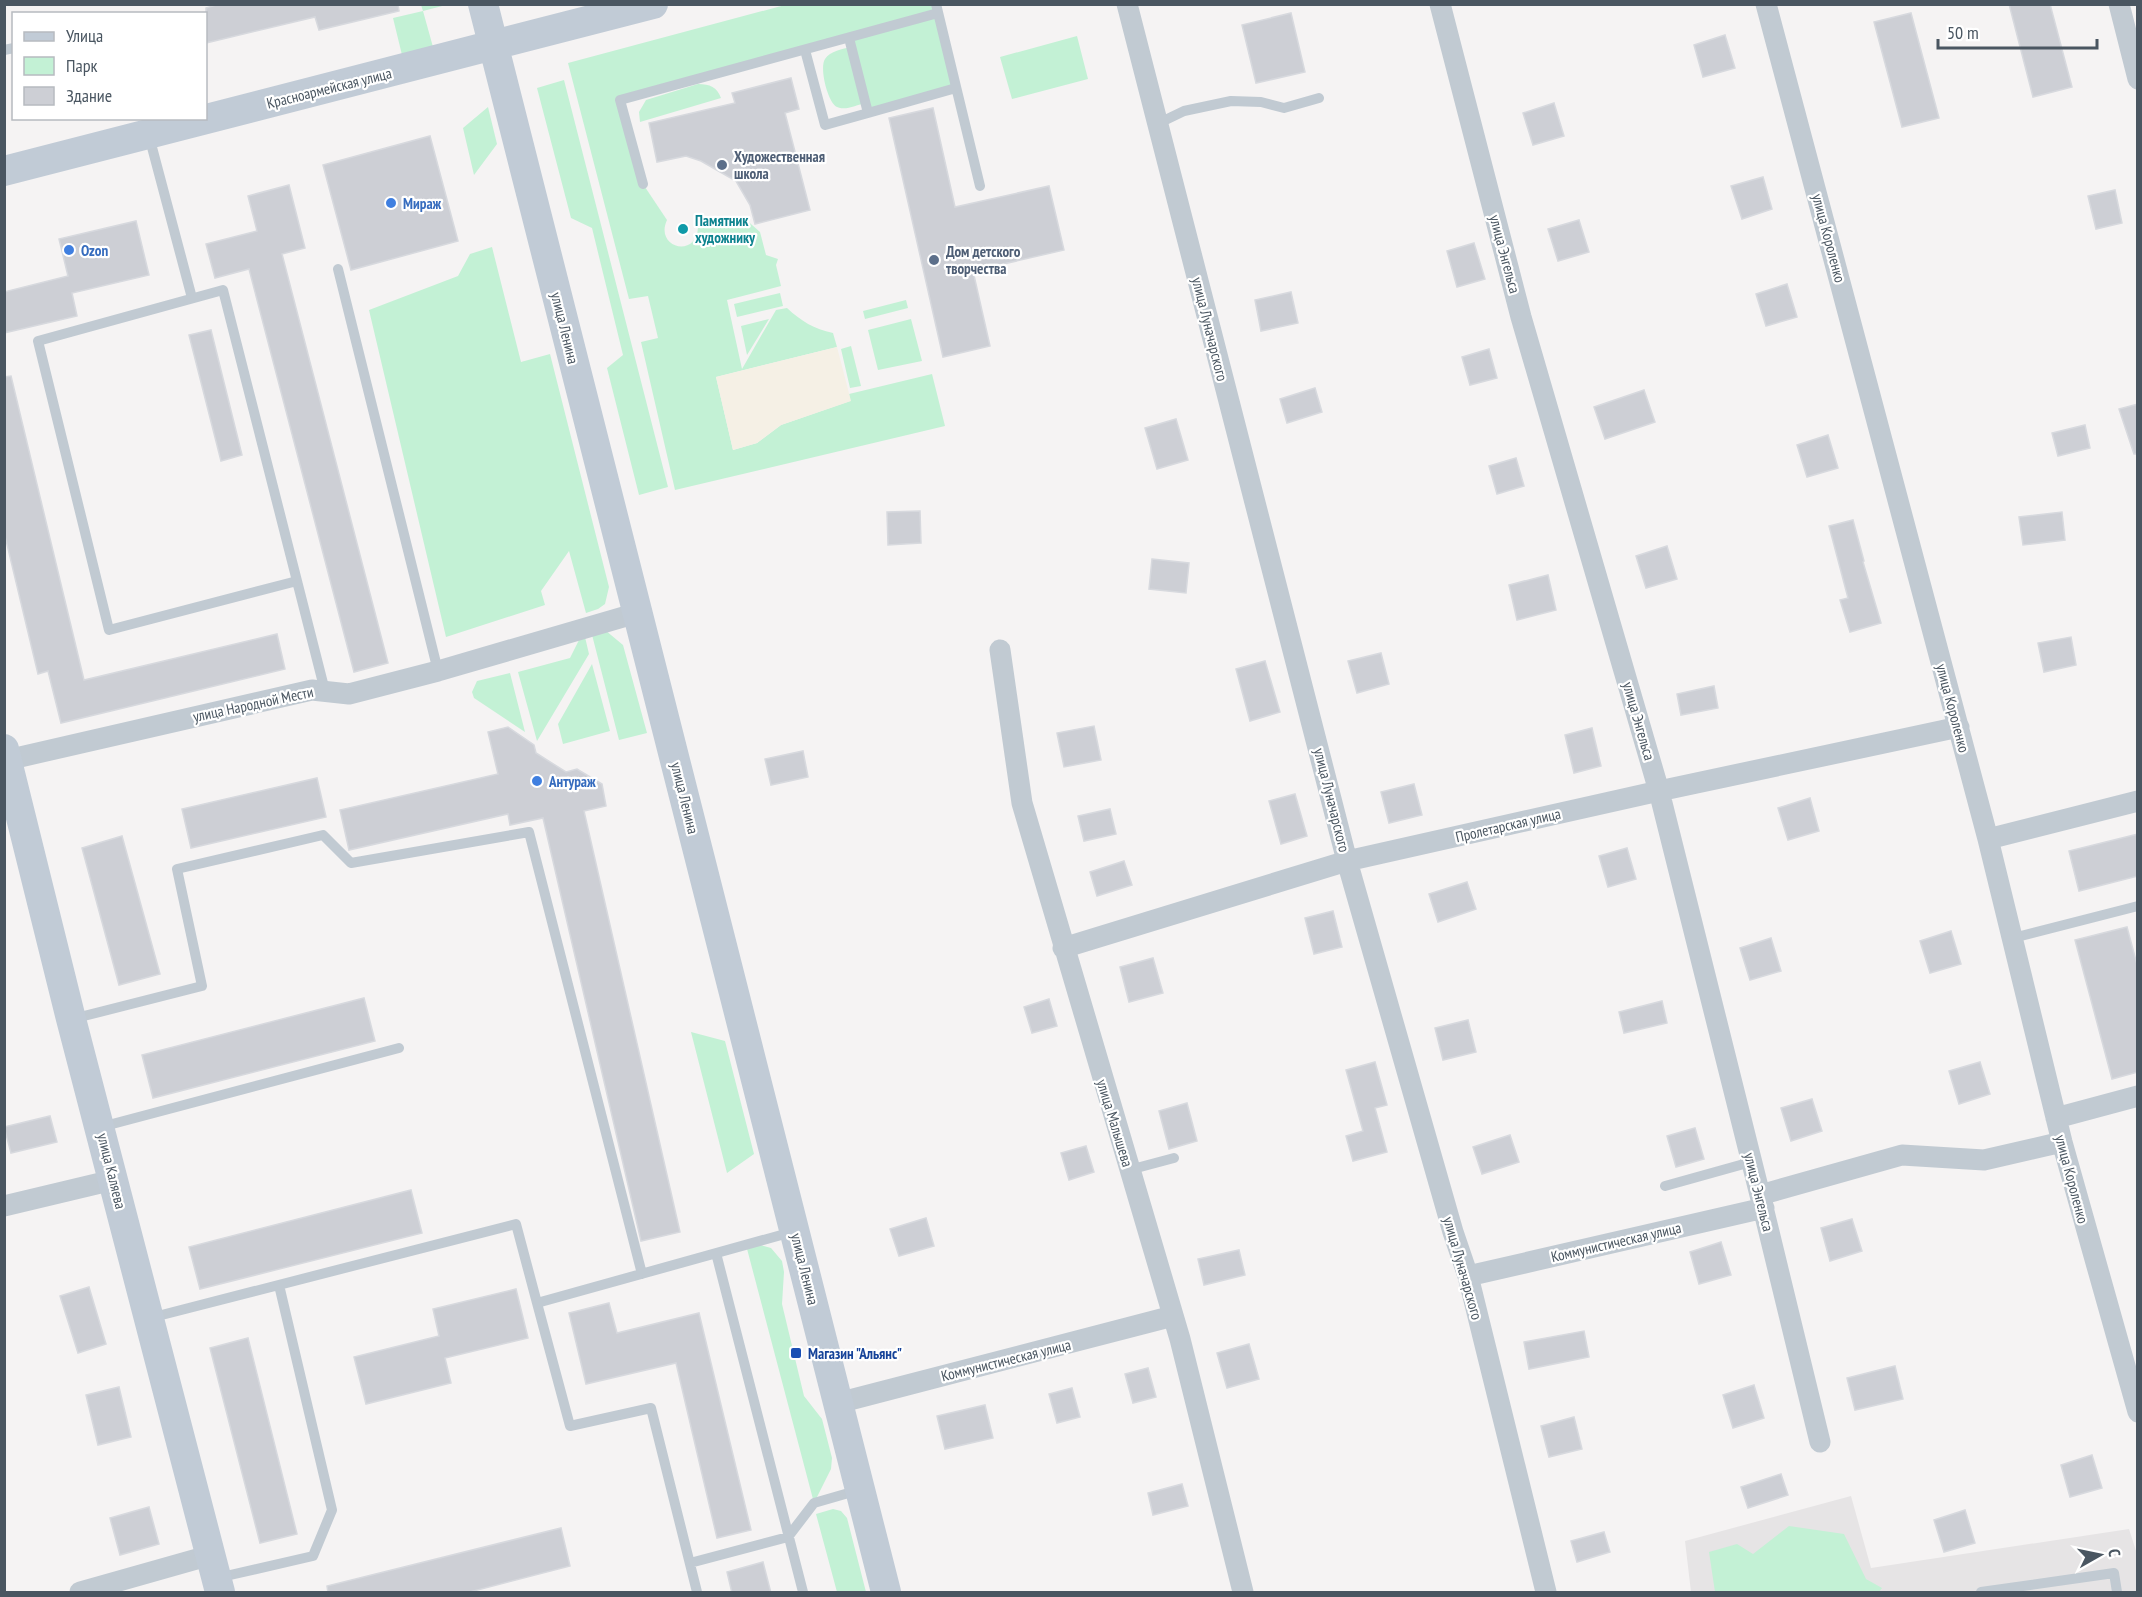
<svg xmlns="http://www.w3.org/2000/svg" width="2142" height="1597" viewBox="0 0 2142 1597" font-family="'PT Sans Narrow',sans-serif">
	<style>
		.education { fill: #e6e4e5 }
		.green { fill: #c3f1d5 }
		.sand { fill: #f5f0e5 }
		.building { fill: #cdcfd5; stroke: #d7d9de; stroke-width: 1.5 }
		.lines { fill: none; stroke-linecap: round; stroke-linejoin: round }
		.lane { stroke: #c1cad2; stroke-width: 10 }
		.street { stroke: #c1cad2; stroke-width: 21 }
		.secondary { stroke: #c1cbd6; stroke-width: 30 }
		.service-dot { fill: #5c6f8a; stroke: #fff; stroke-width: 2 }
		.shop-dot { fill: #3f7fe0; stroke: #fff; stroke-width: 2 }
		.culture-dot { fill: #0f9aa8; stroke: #fff; stroke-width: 2 }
		.transit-dot { fill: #1a4fb4; stroke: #fff; stroke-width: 2 }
		.labels { text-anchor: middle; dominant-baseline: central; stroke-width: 4.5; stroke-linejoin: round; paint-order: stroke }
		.street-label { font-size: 15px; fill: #4a5661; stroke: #fff }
		.service-label { font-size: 15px; font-weight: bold; fill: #4e5e75; stroke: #fff; text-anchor: start }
		.shop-label { font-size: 15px; font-weight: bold; fill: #366cbe; stroke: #fff; text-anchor: start }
		.culture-label { font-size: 15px; font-weight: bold; fill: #0d838f; stroke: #fff; text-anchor: start }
		.transit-label { font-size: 15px; font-weight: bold; fill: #164399; stroke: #fff; text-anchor: start }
	</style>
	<rect width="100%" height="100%" fill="#f5f3f3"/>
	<!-- education -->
	<path class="education" d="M1851 1496 1871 1568 2129 1529 2137 1554V1592H1691L1685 1541Z"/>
	<!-- green -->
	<path class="green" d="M421 5H446L423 11 433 47 402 55 393 18 423 11Z
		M785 5H936L956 88 868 113 865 103C857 105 845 111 837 107 828 103 819 68 825 59 830 51 843 49 851 47L849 38 621 100 643 184 667 220C654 248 697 259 698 227L743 217 760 232 766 255 778 259 776 265 781 286 727 300 742 369 776 310 787 308C801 321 814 329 833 333L837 347 716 377 733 450 757 443 781 425 850 401 849 394 932 374 945 426 675 490 641 342 658 338 648 296 629 299 568 63Z
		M1077 36 1088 79 1012 99 1000 57Z
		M564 80 668 487 639 495 607 368 623 355 592 228 571 218 537 88Z
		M698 84C710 84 717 87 721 98L640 122 639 112 646 100Z
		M488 107 497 144 474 175 463 128Z
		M492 247 521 362 550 354 609 587 605 604 598 609 586 613 569 551 541 591 545 605 446 637 369 310 458 276 470 254Z
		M780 293 783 306 737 317 734 304Z
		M906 300 908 308 865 319 863 311Z
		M769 319 747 355 741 326Z
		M911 319 922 361 878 370 868 330Z
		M851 346 861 386 850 388 841 349Z
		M590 627 605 630 623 645 647 733 619 740Z
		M585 637 589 654 537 741 518 672 570 658 579 640Z
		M592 664 610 731 563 744 558 724Z
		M510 673 525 732 474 698 472 692 477 681Z
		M691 1032 725 1041 754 1154 727 1173Z
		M746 1245H760L771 1248 782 1261 784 1272 782 1304 804 1396 822 1419 832 1458 831 1469 814 1503Z
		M833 1509 841 1511 847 1518 866 1592H837L816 1514Z
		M1789 1526 1844 1534 1866 1579 1882 1588 1879 1592H1715L1709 1552 1737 1544 1753 1554Z"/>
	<!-- sand -->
	<path class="sand" d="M837 347 851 401 781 425 757 443 733 450 716 377Z"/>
	<!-- building -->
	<path class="building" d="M219 4H398L399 11 319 30 315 17 206 43V8Z
		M2009 4H2050L2072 87 2033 97Z
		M1291 13 1305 72 1256 83 1242 25Z
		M1911 13 1939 118 1902 127 1874 22Z
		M1725 35 1735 68 1703 77 1694 45Z
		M791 78 799 109 785 113 810 210 755 224 750 205 736 181 701 161 686 156 657 162 649 123 735 103 732 93Z
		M1554 103 1564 136 1533 145 1523 113Z
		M933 108 955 207 1049 186 1064 250 973 271 990 346 943 357 889 118Z
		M430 136 458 241 351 270 323 165Z
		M1763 177 1772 209 1742 219 1731 186Z
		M289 185 305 248 282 254 388 663 354 672 249 269 215 278 206 244 257 231 248 196Z
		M2115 190 2122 223 2096 229 2088 196Z
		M1579 220 1589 252 1558 261 1548 229Z
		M136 221 149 275 72 293 77 316 4 333V292L68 276 59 239Z
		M1474 243 1485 279 1457 287 1447 251Z
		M1787 284 1797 317 1766 326 1756 294Z
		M1291 292 1298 323 1261 331 1255 300Z
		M211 330 242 455 221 461 189 335Z
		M1489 349 1497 378 1470 385 1462 357Z
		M11 376 84 680 277 634 285 669 61 723 48 671 38 674 4 532V377Z
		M1315 388 1322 412 1287 423 1280 399Z
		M1644 390 1655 422 1605 439 1594 407Z
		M2138 404V454H2134L2119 409Z
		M1176 419 1188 460 1157 469 1145 428Z
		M2085 425 2090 448 2058 456 2052 433Z
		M1828 435 1838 468 1807 477 1797 445Z
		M1516 458 1524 486 1497 494 1489 466Z
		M920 511 921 543 888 545 887 512Z
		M2062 512 2065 540 2023 545 2019 517Z
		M1853 520 1864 561 1863 562 1881 623 1850 632 1840 600 1848 598 1829 526Z
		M1667 546 1677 579 1646 588 1636 556Z
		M1152 559 1189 563 1186 593 1149 589Z
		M1548 575 1556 610 1517 620 1509 585Z
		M2071 637 2076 665 2044 672 2038 643Z
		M1381 653 1389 684 1357 693 1348 661Z
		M1265 661 1280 712 1250 721 1236 669Z
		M1714 686 1718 708 1681 715 1677 694Z
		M1094 726 1101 760 1064 767 1057 733Z
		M508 727 534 745 536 753 566 772 577 769 602 784 606 806 584 811 680 1232 641 1241 543 818 510 825 508 814 349 850 340 810 498 774 488 732Z
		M1592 728 1601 766 1574 773 1565 735Z
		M803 751 808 777 771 785 765 759Z
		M317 778 326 817 191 848 182 809Z
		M1414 784 1422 815 1389 823 1381 792Z
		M1295 794 1307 836 1281 844 1269 801Z
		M1810 798 1819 831 1788 840 1778 808Z
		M1110 809 1116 834 1084 841 1078 816Z
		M2138 834V876L2079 891 2069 851Z
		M122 836 160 974 119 985 82 848Z
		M1627 848 1636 879 1608 887 1599 856Z
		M1124 861 1132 885 1097 896 1090 872Z
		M1467 882 1476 909 1438 922 1429 894Z
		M1333 911 1342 947 1314 954 1305 918Z
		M2127 927 2138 968V1072L2112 1079 2075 940Z
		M1951 931 1961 964 1930 973 1920 941Z
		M1771 938 1781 971 1750 980 1740 948Z
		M1153 958 1163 993 1129 1002 1120 967Z
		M364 998 375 1041 153 1098 142 1055Z
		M1049 999 1057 1026 1032 1033 1024 1007Z
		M1662 1001 1667 1023 1624 1033 1619 1012Z
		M1468 1020 1476 1052 1443 1060 1435 1028Z
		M1375 1062 1387 1105 1375 1108 1387 1152 1353 1161 1346 1136 1363 1131 1346 1070Z
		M1980 1062 1990 1094 1959 1104 1949 1071Z
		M1812 1099 1822 1131 1791 1141 1781 1108Z
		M1187 1103 1197 1141 1169 1149 1159 1111Z
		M50 1116 57 1142 11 1153 4 1127Z
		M1695 1128 1704 1159 1676 1167 1667 1136Z
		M1510 1135 1519 1162 1482 1174 1473 1147Z
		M1086 1146 1094 1172 1069 1180 1061 1153Z
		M411 1190 422 1233 200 1289 189 1247Z
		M926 1218 934 1246 899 1256 890 1229Z
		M1852 1219 1862 1251 1830 1261 1821 1228Z
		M1721 1242 1731 1275 1699 1284 1690 1252Z
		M1239 1250 1245 1275 1204 1285 1198 1259Z
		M89 1287 106 1344 78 1353 60 1296Z
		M516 1289 528 1338 445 1358 451 1383 366 1404 354 1357 439 1336 433 1309Z
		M609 1303 617 1333 699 1313 751 1530 717 1538 676 1363 586 1384 569 1313Z
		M1584 1331 1589 1357 1529 1369 1524 1342Z
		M248 1338 297 1534 260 1543 210 1348Z
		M1249 1344 1259 1379 1227 1388 1217 1353Z
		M1895 1366 1903 1399 1855 1410 1847 1378Z
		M1148 1368 1156 1397 1133 1403 1125 1374Z
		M1754 1385 1764 1418 1733 1428 1723 1395Z
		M119 1387 131 1437 98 1445 86 1395Z
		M1072 1388 1080 1417 1057 1423 1049 1394Z
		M985 1405 993 1438 945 1449 937 1416Z
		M1574 1417 1582 1449 1549 1457 1541 1426Z
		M2092 1455 2102 1488 2070 1497 2061 1465Z
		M1781 1474 1788 1495 1748 1508 1741 1487Z
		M1182 1484 1188 1506 1153 1515 1148 1493Z
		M149 1507 159 1544 120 1555 110 1518Z
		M1965 1510 1975 1543 1944 1552 1934 1520Z
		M561 1528 570 1566 466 1593H328L327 1586Z
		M1604 1532 1610 1552 1577 1562 1571 1541Z
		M763 1562 771 1593H732L727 1572Z"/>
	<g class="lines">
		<!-- lane -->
		<path class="lane" d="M936 4 980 186
			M849 38 868 113 956 88
			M4 50 14 48
			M805 50 825 125 868 113
			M1157 124 1184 111 1231 101 1261 102 1284 108 1319 98
			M149 136 192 298
			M643 184 620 100 938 13
			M338 269 438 671
			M297 581 109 630 38 341 223 290 325 691
			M2013 938 2138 906
			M72 1019 202 986 177 869 323 835 351 863 529 832 642 1274
			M101 1127 399 1048
			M1129 1170 1174 1158
			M1665 1186 1751 1162
			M716 1253 803 1592
			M150 1318 516 1224 537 1303
			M690 1563 788 1537 814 1503 859 1490
			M217 1578 313 1556 332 1510 279 1285
			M697 1592 651 1408 570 1426 537 1303 792 1232
			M1981 1592 2114 1573 2117 1592"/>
		<!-- street -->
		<path class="street" d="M1127 4 1347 861 1453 1232 1468 1276 1546 1592
			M1440 4 1521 317 1659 791 1760 1195 1820 1442
			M1766 4 1988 839 2062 1142 2138 1412
			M2119 4 2138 79
			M1000 650 1022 803 1180 1339 1243 1592
			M7 760 312 690 349 694 438 671 637 613
			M1988 839 2138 801
			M1063 948 1347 861 1659 791 1959 727
			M2056 1118 2138 1096
			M1760 1195 1902 1155 1984 1160 2062 1142
			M4 1206 113 1180
			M1468 1276 1764 1208
			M838 1403 1173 1316
			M80 1592 211 1555"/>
		<!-- secondary -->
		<path class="secondary" d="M483 4 886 1592
			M4 171 653 4
			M4 749 71 1019 220 1592"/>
	</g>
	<!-- markers -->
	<g class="service-dot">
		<circle cx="722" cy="165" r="6"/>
		<circle cx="934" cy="260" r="6"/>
	</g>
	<g class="shop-dot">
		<circle cx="391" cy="203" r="6"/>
		<circle cx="69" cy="250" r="6"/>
		<circle cx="537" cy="781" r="6"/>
	</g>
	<circle class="culture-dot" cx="683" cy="229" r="6"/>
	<rect class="transit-dot" x="790" y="1347" width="12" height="12" rx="3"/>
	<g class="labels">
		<!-- street labels -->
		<g class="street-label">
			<text transform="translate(329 88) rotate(-14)">Красноармейская улица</text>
			<text transform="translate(1829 238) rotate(75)">улица Короленко</text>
			<text transform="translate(1505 254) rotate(75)">улица Энгельса</text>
			<text transform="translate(565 328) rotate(76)">улица Ленина</text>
			<text transform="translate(1210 329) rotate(76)">улица Луначарского</text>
			<text transform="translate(253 704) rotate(-12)">улица Народной Мести</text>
			<text transform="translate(1953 708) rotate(75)">улица Короленко</text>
			<text transform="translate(1639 721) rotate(74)">улица Энгельса</text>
			<text transform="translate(685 798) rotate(76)">улица Ленина</text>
			<text transform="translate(1332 800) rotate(76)">улица Луначарского</text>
			<text transform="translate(1508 825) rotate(-13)">Пролетарская улица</text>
			<text transform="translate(1115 1123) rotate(73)">улица Малышева</text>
			<text transform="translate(112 1171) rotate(76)">улица Каляева</text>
			<text transform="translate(2072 1179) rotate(75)">улица Короленко</text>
			<text transform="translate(1759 1192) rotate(76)">улица Энгельса</text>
			<text transform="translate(1616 1242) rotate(-13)">Коммунистическая улица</text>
			<text transform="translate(1463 1268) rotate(74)">улица Луначарского</text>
			<text transform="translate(805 1269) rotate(76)">улица Ленина</text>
			<text transform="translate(1006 1360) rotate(-14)">Коммунистическая улица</text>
		</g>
		<!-- service labels -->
		<g class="service-label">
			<text x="734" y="156">Художественная<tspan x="734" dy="17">школа</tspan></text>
			<text x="946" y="251">Дом детского<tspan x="946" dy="17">творчества</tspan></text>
		</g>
		<!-- shop labels -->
		<g class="shop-label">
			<text x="403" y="203">Мираж</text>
			<text x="81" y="250">Ozon</text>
			<text x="549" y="781">Антураж</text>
		</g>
		<!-- culture labels -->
		<g class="culture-label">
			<text x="695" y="220">Памятник<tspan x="695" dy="17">художнику</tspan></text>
		</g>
		<!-- transit labels -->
		<g class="transit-label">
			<text x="808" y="1353">Магазин "Альянс"</text>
		</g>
	</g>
	<!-- border -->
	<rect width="2142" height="1597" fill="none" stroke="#4a5661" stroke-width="12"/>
	<!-- legend -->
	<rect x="12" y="12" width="195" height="108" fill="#ffffff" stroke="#b7bbc0" stroke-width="1.5"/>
	<rect x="24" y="32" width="30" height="9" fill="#c1cbd6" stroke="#b7bbc0" stroke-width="1.5"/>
	<text x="66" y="42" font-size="18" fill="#4a5661">Улица</text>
	<rect x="24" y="57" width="30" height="18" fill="#c3f1d5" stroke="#b7bbc0" stroke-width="1.5"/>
	<text x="66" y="72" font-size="18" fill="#4a5661">Парк</text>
	<rect x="24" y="87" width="30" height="18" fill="#cdcfd5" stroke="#b7bbc0" stroke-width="1.5"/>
	<text x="66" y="102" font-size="18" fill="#4a5661">Здание</text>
	<!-- north arrow -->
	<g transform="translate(2100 1555) rotate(81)" stroke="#ffffff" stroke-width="4.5" paint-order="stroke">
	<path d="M0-4.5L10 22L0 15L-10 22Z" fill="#4a5661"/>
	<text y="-9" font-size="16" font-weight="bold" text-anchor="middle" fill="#4a5661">С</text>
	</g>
	<!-- scale -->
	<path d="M1938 39v9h159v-9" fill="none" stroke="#4a5661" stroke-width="3"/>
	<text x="1947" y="39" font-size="18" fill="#4a5661" stroke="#ffffff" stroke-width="4.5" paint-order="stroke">50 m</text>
</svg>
